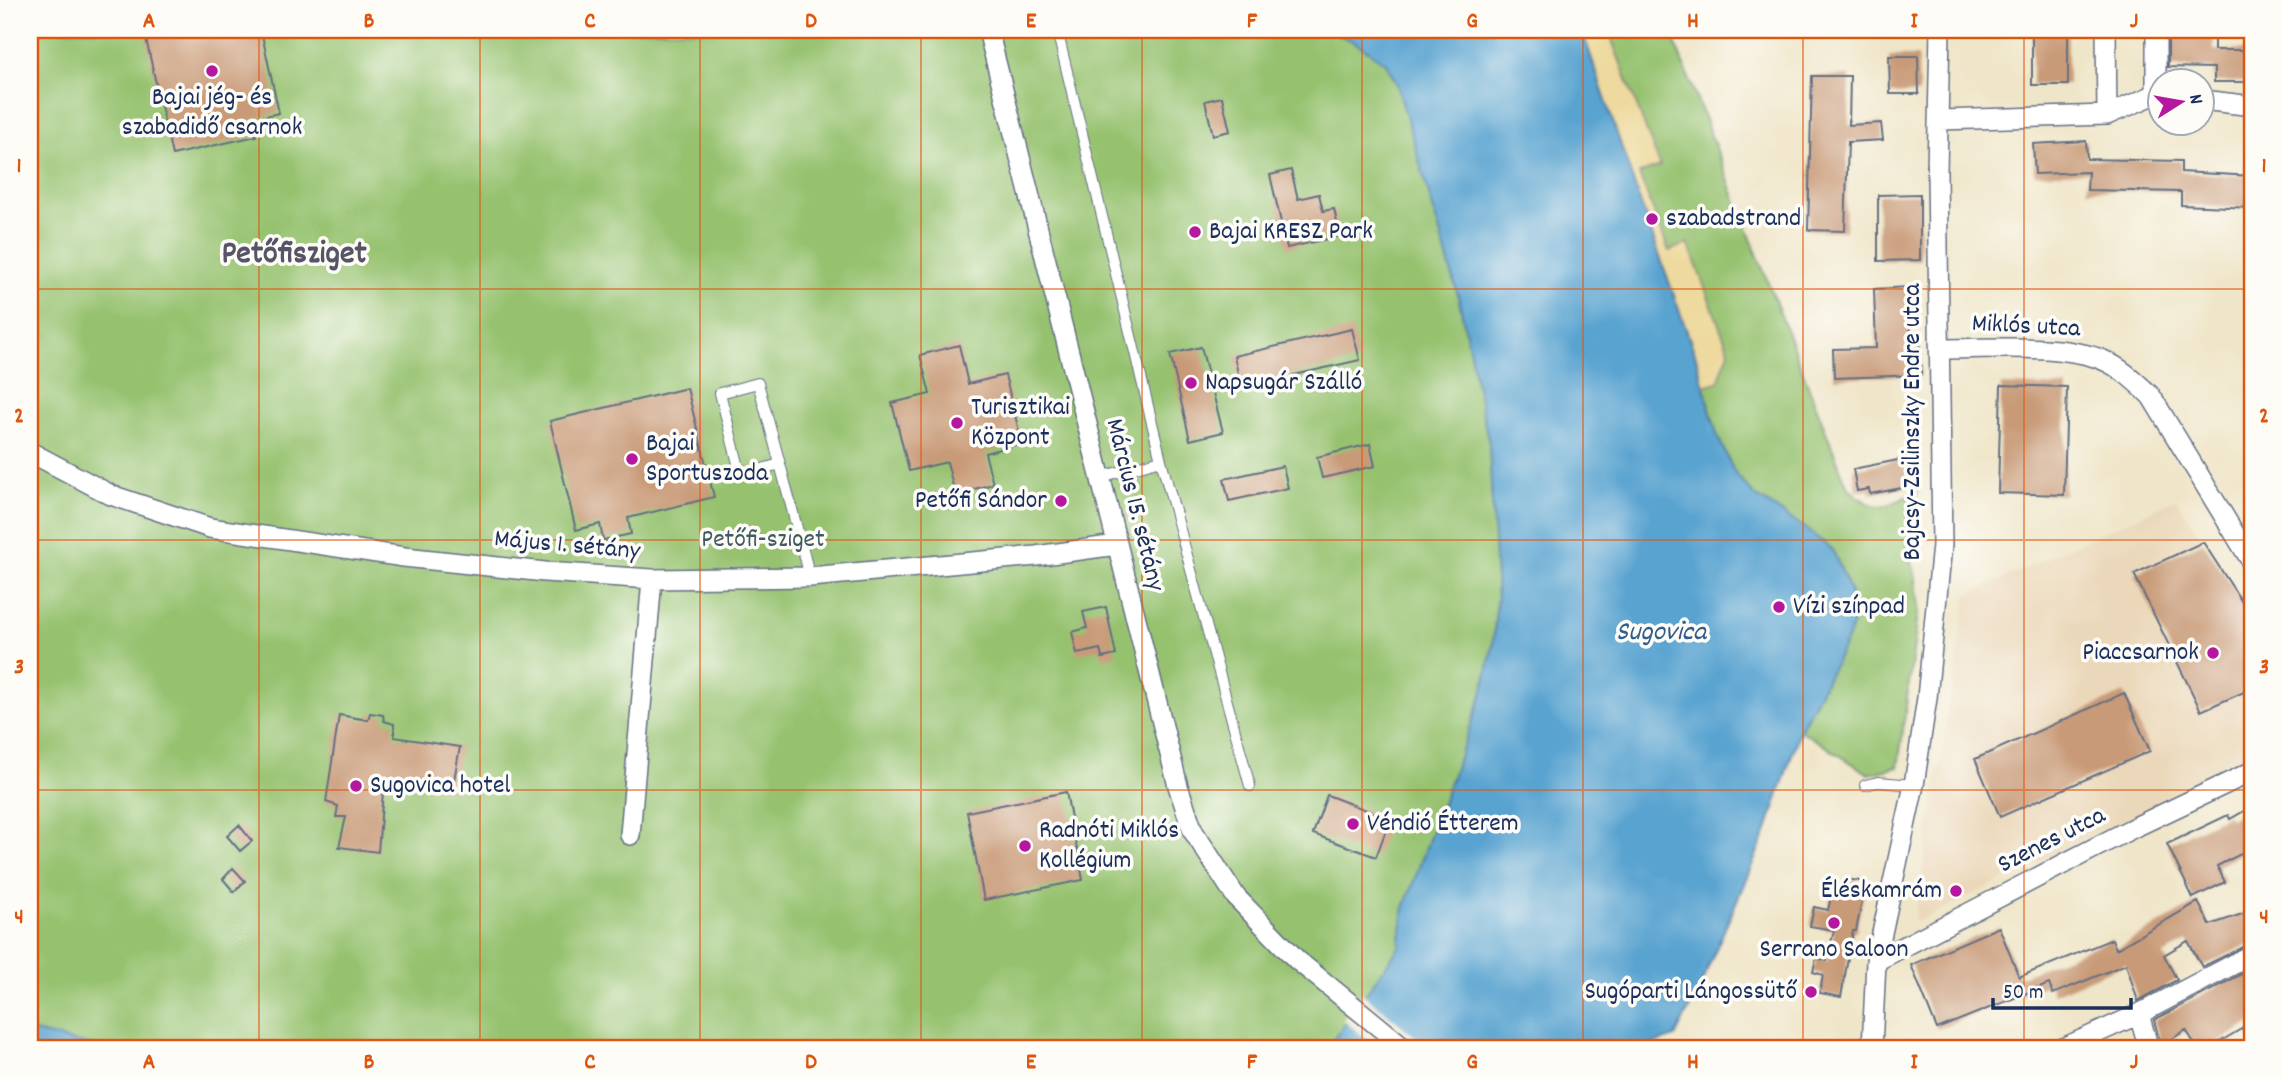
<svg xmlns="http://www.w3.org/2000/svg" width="2283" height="1079" viewBox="0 0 2283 1079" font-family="Dekko,sans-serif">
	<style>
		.built { fill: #ebd8ba }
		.green { fill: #96c270; stroke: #587867; stroke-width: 2 }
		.sand { fill: #eeda9e; stroke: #84847e; stroke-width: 2 }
		.water { fill: #58a3d0; stroke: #3a6997; stroke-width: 2 }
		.pier { fill: #efe5c8 }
		.building { fill: #c89a77 }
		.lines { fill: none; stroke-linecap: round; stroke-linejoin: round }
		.lane-casing { stroke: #656f83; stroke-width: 12 }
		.street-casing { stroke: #656f83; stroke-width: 22 }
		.lane { stroke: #fff; stroke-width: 10 }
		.street { stroke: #fff; stroke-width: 19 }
		.grid { fill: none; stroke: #de5710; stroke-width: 2; stroke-opacity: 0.55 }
		.poi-dot { fill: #b5179e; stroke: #fdfcf7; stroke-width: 2.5 }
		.labels { text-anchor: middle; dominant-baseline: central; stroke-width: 7; stroke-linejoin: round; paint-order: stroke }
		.poi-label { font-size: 26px; fill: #1b2f5e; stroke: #fdfcf7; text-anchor: start }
		.street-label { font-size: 26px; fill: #1b2f5e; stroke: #fdfcf7 }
		.park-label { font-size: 26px; fill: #405b63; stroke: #fdfcf7 }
		.water-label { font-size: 28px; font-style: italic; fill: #335d8c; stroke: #fdfcf7 }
		.district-label { font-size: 33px; font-weight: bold; fill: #585467; stroke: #fdfcf7 }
		.neatline { fill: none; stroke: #de5710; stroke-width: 2.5 }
		.grid-label { font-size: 23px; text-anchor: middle; font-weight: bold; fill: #de5710 }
	</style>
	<rect width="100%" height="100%" fill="#fdfcf7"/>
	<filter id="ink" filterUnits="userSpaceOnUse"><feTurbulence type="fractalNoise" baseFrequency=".0143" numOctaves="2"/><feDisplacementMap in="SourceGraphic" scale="14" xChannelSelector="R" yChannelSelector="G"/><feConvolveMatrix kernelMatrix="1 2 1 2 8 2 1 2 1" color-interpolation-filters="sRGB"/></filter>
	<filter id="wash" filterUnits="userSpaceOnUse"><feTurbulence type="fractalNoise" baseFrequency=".00686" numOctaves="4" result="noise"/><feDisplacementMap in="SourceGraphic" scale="28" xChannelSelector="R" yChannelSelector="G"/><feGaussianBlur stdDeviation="1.57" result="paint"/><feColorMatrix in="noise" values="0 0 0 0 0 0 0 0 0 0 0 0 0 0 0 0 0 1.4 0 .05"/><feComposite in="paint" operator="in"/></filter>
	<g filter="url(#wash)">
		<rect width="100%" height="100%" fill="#efe5c8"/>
		<!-- built -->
		<path class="built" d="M2176 499 2253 615V759L1914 923 1967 595Z"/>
		<!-- green -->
		<path class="green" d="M30 30H1269L1271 33 1327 30 1355 42 1386 63 1397 84 1458 295 1489 444 1497 598 1493 645 1482 695 1404 908 1399 947 1331 1043 1332 1049H105L30 1031Z
			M1582 30H1670L1847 486C1874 516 1887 508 1918 490L1908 519V551L1915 573 1919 606 1898 767 1869 774 1800 730 1847 639 1853 623 1850 590 1832 549 1799 524 1754 495 1734 472 1717 435 1696 357Z"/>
		<!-- sand -->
		<path class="sand" d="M1582 30H1608L1660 166 1639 174 1669 251 1688 243 1729 351 1718 382 1704 386 1696 357 1638 196Z"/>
		<!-- water -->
		<path class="water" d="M1269 30H1582L1638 196 1696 357 1717 435 1734 472 1754 495 1799 524 1832 549 1850 590 1853 623 1847 640 1800 730 1766 833 1697 993 1675 1037 1639 1049H1332L1331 1043 1399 947 1404 908 1482 695 1493 645 1497 598 1489 444 1458 295 1397 84 1386 63 1355 42 1328 30 1270 33Z
			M30 1031 105 1049H30Z"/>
		<!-- pier -->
		<path class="pier" d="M1362 993 1430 1049H1380L1343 1020Z"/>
		<g id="blocks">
			<!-- building -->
			<path class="building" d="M144 30H261L279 113 252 119 256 136 172 155Z
				M2032 30H2068V85H2032Z
				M2168 34 2214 35V50H2253V82H2214V68L2168 67Z
				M1889 56H1918L1919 94H1890Z
				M1812 76H1850L1849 125 1881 123 1883 140 1848 142 1845 231 1808 230Z
				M1222 97 1230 131 1213 135 1205 101Z
				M2086 141 2087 159 2181 161V172L2253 176V208L2181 205V192L2087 190 2088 172 2035 174 2033 144Z
				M1291 170 1298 199 1319 194 1323 211 1334 209 1340 236 1287 248 1270 175Z
				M1920 194V260L1878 261V195Z
				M1909 287 1911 347 1920 346 1921 375 1834 378 1833 349 1876 348 1874 289Z
				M1352 329 1360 360 1241 387 1234 356Z
				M959 345 968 384 1005 375 1022 443 985 453 993 484 955 494 947 462 909 471 892 403 930 394 920 355Z
				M1201 347 1223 432 1190 440 1170 354Z
				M2001 385 2067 387 2064 495 1998 493Z
				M687 388 714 497 628 518 631 534 603 540 600 524 576 530 550 421Z
				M1370 444 1375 466 1322 478 1317 457Z
				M1913 457 1917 479 1906 482 1907 487 1870 494 1869 489 1857 491 1853 469Z
				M1283 466 1288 488 1229 501 1224 479Z
				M2203 542 2253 619V688L2201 711 2134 574Z
				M1106 607 1116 655 1102 658 1100 649 1077 654 1072 632 1087 628 1083 612Z
				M2124 693 2150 751 2000 817 1975 759Z
				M370 713 383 715 384 721 394 724V737L460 747 452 791 384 780 378 852 339 847 346 817H336L338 806 326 802 339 715 368 720Z
				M1066 792 1083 880 984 900 967 812Z
				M1327 795 1390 819 1376 857 1313 834Z
				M2253 806V848L2217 866 2225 882 2193 898 2167 844 2228 815 2230 819Z
				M239 825 252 841 240 851 227 836Z
				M233 868 245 881 234 892 223 879Z
				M1846 879 1866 882 1856 931H1853L1841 997 1820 993 1823 975 1813 972 1816 958 1827 961 1834 930 1810 926 1814 907 1828 910 1832 892 1844 894Z
				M2198 902 2210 925 2248 912 2253 927V942L2202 967 2188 941 2164 955 2177 980 2138 1001 2126 964 2053 994 2049 984 1937 1029 1911 965 1999 927 2019 977 2112 939 2116 949Z
				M2253 968V1022L2216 1044 2219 1049H2198L2186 1030 2161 1046 2154 1020Z"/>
		</g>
	</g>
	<g filter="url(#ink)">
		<use href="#blocks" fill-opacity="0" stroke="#656f83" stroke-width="2"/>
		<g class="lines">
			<!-- lane casing -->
			<g class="lane-casing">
				<path id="lane" d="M1057 30 1161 460 1250 786
					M780 464 758 383 720 393 741 475 780 464 810 577
					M1101 477 1161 460
					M1865 785 1878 782 1914 785"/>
			</g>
			<!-- street casing -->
			<g class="street-casing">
				<path id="street" d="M988 30 1178 786 1193 831 1236 897 1297 960 1406 1049
					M2106 30 2107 115
					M2156 30V94
					M2202 100 2253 106
					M1940 120 2107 115 2156 94 2160 95
					M1941 349C1987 349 2062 343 2103 360 2122 368 2137 383 2151 396L2253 564
					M30 452 111 495 210 528 404 557 545 572 652 579 810 577 1036 556 1117 545
					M630 835 652 579
					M1876 961 2131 829 2253 771
					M2139 1014 2149 1049
					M1872 1049 1876 961 1914 785 1927 698 1942 545 1937 172 1940 30
					M2061 1049 2139 1014 2253 954"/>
			</g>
			<!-- lane -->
			<use href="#lane" class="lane"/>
			<!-- street -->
			<use href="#street" class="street"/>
		</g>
	</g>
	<!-- grid -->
	<path class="grid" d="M259 30V1049M480 30V1049M700 30V1049M921 30V1049M1142 30V1049M1362 30V1049M1583 30V1049M1803 30V1049M2024 30V1049M30 289H2253M30 540H2253M30 790H2253"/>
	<!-- markers -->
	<g class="poi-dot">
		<circle cx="212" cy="71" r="7"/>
		<circle cx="1652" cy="219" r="7"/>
		<circle cx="1195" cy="232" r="7"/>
		<circle cx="1191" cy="383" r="7"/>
		<circle cx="957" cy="423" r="7"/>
		<circle cx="632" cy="459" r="7"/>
		<circle cx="1061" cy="501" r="7"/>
		<circle cx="1779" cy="607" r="7"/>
		<circle cx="2213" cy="653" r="7"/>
		<circle cx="356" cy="786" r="7"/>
		<circle cx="1353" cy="824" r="7"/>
		<circle cx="1025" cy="846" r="7"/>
		<circle cx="1956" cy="891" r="7"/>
		<circle cx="1834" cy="923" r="7"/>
		<circle cx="1811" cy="992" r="7"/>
	</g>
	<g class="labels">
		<!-- poi labels -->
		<g class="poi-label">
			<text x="212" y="98" text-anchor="middle">Bajai jég- és<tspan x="212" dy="30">szabadidő csarnok</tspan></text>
			<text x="1666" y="219">szabadstrand</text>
			<text x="1209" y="232">Bajai KRESZ Park</text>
			<text x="1205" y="383">Napsugár Szálló</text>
			<text x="971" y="408">Turisztikai<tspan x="971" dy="30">Központ</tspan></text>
			<text x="646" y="444">Bajai<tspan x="646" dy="30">Sportuszoda</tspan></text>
			<text x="1047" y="501" text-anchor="end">Petőfi Sándor</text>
			<text x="1793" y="607">Vízi színpad</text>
			<text x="2199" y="653" text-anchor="end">Piaccsarnok</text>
			<text x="370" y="786">Sugovica hotel</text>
			<text x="1367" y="824">Véndió Étterem</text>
			<text x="1039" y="831">Radnóti Miklós<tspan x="1039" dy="30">Kollégium</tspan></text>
			<text x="1942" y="891" text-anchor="end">Éléskamrám</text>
			<text x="1834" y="950" text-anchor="middle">Serrano Saloon</text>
			<text x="1797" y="992" text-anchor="end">Sugóparti Lángossütő</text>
		</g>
		<!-- street labels -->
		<g class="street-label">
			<text transform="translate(2026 327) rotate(3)">Miklós utca</text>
			<text transform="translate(1913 422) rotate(-90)">Bajcsy-Zsilinszky Endre utca</text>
			<text transform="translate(1134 505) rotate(76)">Március 15. sétány</text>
			<text transform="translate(567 546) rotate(5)">Május 1. sétány</text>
			<text transform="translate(2052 841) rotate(-27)">Szenes utca</text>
		</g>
		<!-- park labels -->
		<g class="park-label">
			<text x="763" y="540">Petőfi-sziget</text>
		</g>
		<!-- water labels -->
		<g class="water-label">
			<text x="1661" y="634">Sugovica</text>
		</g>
		<!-- district labels -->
		<g class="district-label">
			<text x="294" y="255">Petőfisziget</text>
		</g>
	</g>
	<!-- margin -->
	<rect width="2283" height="1079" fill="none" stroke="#fdfcf7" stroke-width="77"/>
	<!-- north arrow -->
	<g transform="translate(2181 102) rotate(79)"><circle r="33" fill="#fdfcf7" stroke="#a3aaba" stroke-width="2"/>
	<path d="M0-5L12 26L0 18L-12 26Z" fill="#b5179e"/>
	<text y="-10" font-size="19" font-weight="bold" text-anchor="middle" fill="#1b2f5e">N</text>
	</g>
	<!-- scale -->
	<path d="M1993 998v10h138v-10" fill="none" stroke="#1b2f5e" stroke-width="3.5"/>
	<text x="2003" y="998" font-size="21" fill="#1b2f5e" stroke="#fdfcf7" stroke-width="5" paint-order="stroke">50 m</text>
	<rect x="38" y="38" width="2206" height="1002" class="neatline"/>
	<g class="grid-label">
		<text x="149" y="27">A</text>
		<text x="369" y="27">B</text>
		<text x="590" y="27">C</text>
		<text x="811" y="27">D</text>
		<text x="1031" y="27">E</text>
		<text x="1252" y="27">F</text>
		<text x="1472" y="27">G</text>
		<text x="1693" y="27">H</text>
		<text x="1914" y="27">I</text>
		<text x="2134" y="27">J</text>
		<text x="19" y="172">1</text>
		<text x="2264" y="172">1</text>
		<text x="19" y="422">2</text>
		<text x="2264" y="422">2</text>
		<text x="19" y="673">3</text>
		<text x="2264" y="673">3</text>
		<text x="19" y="923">4</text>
		<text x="2264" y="923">4</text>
		<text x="149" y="1068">A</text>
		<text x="369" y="1068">B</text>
		<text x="590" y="1068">C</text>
		<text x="811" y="1068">D</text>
		<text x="1031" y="1068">E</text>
		<text x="1252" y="1068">F</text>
		<text x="1472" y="1068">G</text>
		<text x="1693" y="1068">H</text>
		<text x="1914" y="1068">I</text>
		<text x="2134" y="1068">J</text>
	</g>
</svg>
